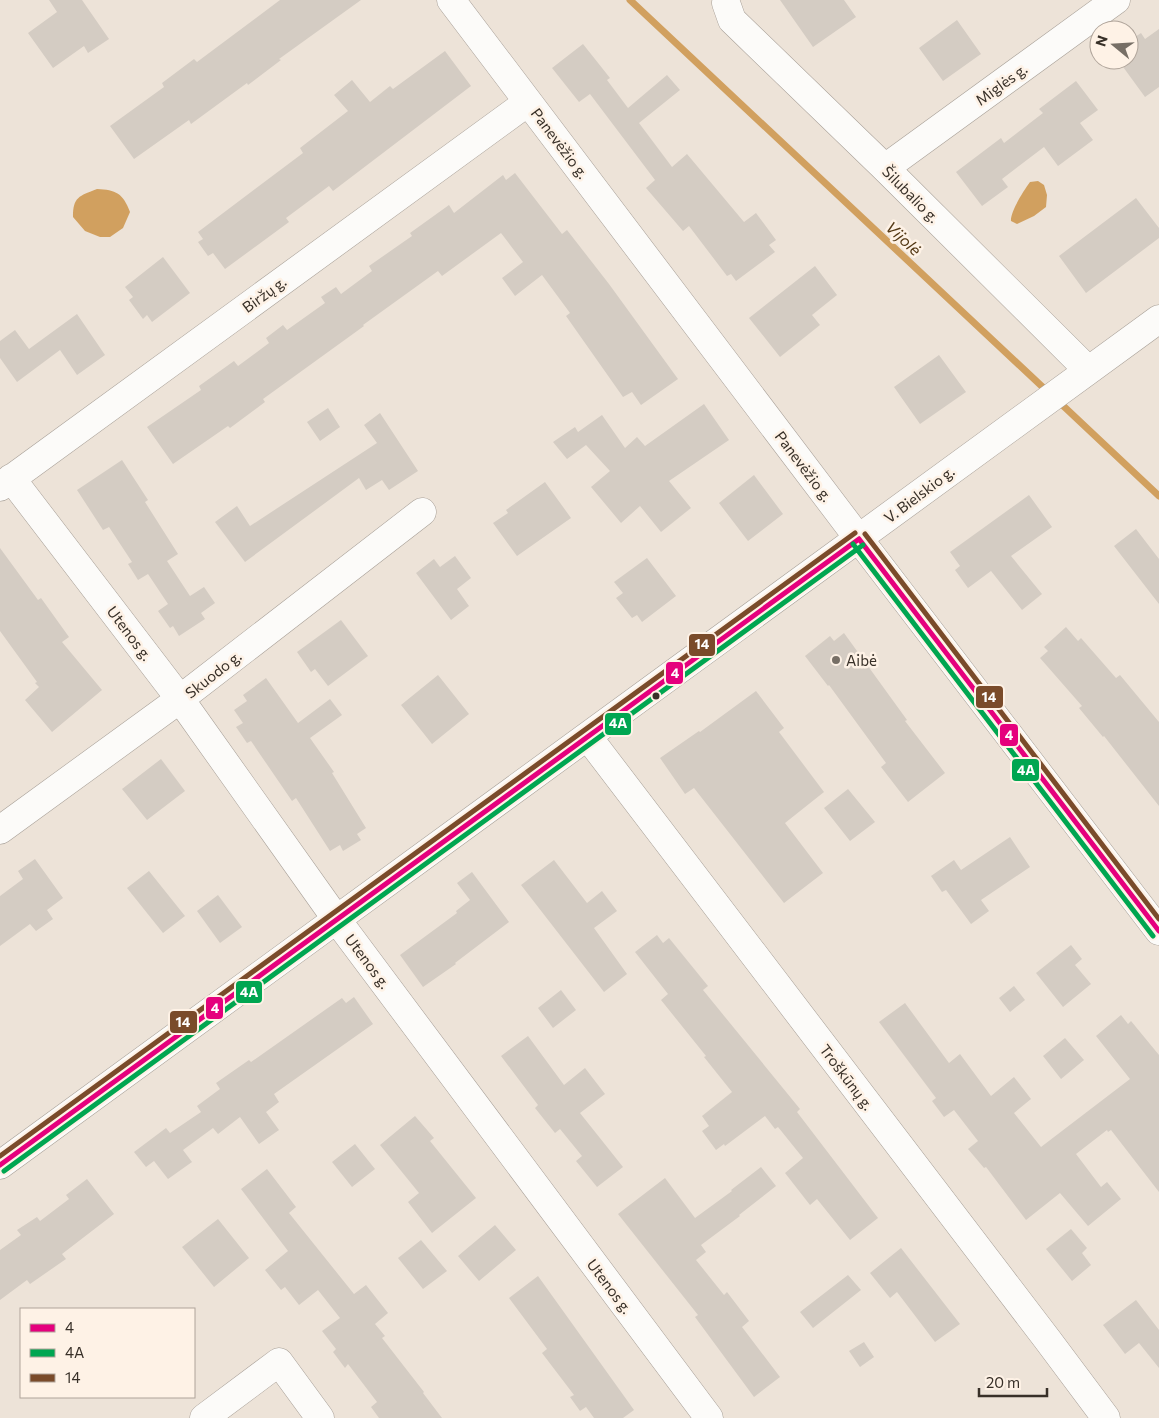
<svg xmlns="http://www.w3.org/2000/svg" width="1159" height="1418" viewBox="0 0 1159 1418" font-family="Commissioner,sans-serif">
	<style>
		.water { fill: #d1a05f }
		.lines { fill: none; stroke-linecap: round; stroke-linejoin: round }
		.stream { stroke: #d1a05f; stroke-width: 7 }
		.building { fill: #d4ccc3 }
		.minor-casing { stroke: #a79f97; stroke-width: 29 }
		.minor { stroke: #fcfbf9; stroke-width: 28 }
		.bus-1-casing { stroke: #fef2e6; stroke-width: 9 }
		.bus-2-casing { stroke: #fef2e6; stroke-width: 9 }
		.bus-3-casing { stroke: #fef2e6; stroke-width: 9 }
		.bus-1 { stroke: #e5007d; stroke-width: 5 }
		.bus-2 { stroke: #00a651; stroke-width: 5 }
		.bus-3 { stroke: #7a4b2a; stroke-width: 5 }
		.poi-dot { fill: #776f66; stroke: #fef2e6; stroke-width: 2 }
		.bus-dot { fill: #383028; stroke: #fef2e6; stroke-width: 2 }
		.labels { text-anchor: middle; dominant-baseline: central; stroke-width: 5; stroke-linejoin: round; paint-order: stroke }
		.street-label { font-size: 15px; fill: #383028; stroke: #fef2e6 }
		.poi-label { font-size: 15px; fill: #383028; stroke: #fef2e6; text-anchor: start }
		.water-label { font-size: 16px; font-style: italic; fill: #543915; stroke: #fef2e6 }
		.line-badge { stroke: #fef2e6; stroke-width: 2 }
		.badge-label { font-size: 14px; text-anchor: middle; font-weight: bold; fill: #fff }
	</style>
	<rect width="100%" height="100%" fill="#ede3d8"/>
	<!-- water -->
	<path class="water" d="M1038 181 1044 185 1047 195 1046 207 1034 216 1017 224 1011 221C1010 212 1024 190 1030 182Z
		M97 189C116 190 123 193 130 212L123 228 110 237H100L85 231 73 217C73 197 79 196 97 189Z"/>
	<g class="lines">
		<!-- stream -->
		<path class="stream" d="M630 0 1049 393
			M1057 400 1159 496"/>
	</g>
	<!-- building -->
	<path class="building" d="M49 0H82L109 39 88 53 84 46 53 68 28 33 57 12Z
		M280 0H361L279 59 281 60 248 85 247 83 191 124 189 120 134 159 110 126 164 87 162 83 194 59 197 62Z
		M780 0H844L856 17 813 47Z
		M957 20 981 54 943 81 919 48Z
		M1159 29V87L1145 97 1118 60H1129V41L1141 33 1145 39Z
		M583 44 610 78 607 80 628 108 667 75 680 90 639 123 672 167 687 154 744 222 756 213 776 240 769 245 775 252 736 281 731 274 727 276 689 226 683 231 646 188 655 180 590 94 579 102 552 68Z
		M445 51 471 86 333 191 329 186 286 218 289 222 225 269 213 253 208 256 198 242 203 239 198 232 303 153 300 148 348 111 334 95 352 80 370 102 390 86 393 89Z
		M1076 81 1098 110 1080 123 1093 140 1058 166 1044 147 1002 179 1008 187 982 206 956 172 1001 138 1004 143 1043 113 1039 109Z
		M515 173 562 234 567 230 609 284 678 379 641 405 632 392 623 397 566 316 570 313 542 275 515 296 502 278 523 262 501 233 442 276 438 271 363 325 364 326 263 399 265 402 230 428 228 426 173 464 147 427 201 390 199 386 234 361 238 366 269 343 266 338 283 325 287 330 325 303 321 297 336 287 341 294 372 271 369 266 412 236 410 233 449 205 454 213 503 175 506 180Z
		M1136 198 1159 228V238L1086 293 1059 256Z
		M163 257 190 293 152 322 147 315 143 319 129 300 133 297 125 287Z
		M815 266 837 295 812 315 820 325 780 357 749 318Z
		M77 314 105 355 77 375 60 350 17 382 0 358V341L15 330 29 349Z
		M939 355 966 392 920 424 894 387Z
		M704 404 729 440 669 481 691 508 661 532 640 506 621 523 591 487 610 471 586 445 567 459 553 442 575 427 578 432 602 415 625 448 637 437 645 446Z
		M328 408 340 427 320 441 307 422Z
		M380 413 418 471 389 490 382 480 366 490 359 478 245 562 215 522 237 506 250 526 377 443 364 425Z
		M122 460 148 500 145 502 178 554 167 561 190 596 204 587 215 603 201 613 205 619 179 636 173 626 170 628 158 611 168 604 148 574 138 580 128 564 132 562 109 527 103 530 77 490Z
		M754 475 783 514 748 541 719 503Z
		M545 482 571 518 517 556 493 523 508 513 506 510Z
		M1029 495 1052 527 1011 556 1042 594 1022 610 991 571 968 588 955 570 960 566 950 552Z
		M1136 529 1159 559V604L1114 546Z
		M0 548 38 600 41 598 69 637 62 642 102 690 52 732 25 700 39 687 35 683 37 682 0 631Z
		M455 556 471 578 457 589 469 606 451 620 416 573 434 559 440 567Z
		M647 558 676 596 642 622 637 615 632 618 616 598 623 593 614 582Z
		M341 620 368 656 328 686 315 669 311 672 297 652Z
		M1066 627 1078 641 1081 638 1116 678 1120 675 1159 722V806L1104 736 1103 737 1079 708 1082 706 1040 658 1048 651 1044 647Z
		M844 633 907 720 905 721 945 773 908 802 881 767 886 763 829 685 828 686 805 656 830 636 834 641Z
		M438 675 469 714 432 744 401 705Z
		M266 678 298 723 330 699 342 715 310 738 334 772 332 773 366 828 357 834 361 840 343 851 340 845 330 851 296 798 292 801 251 741 247 743 236 727 243 723 234 710 247 701 243 695Z
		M756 691 784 728 779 732 824 792 785 823 823 873 784 903 694 788 685 794 660 758 699 731 700 732Z
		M161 759 185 791 147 820 122 789Z
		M848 789 875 822 850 841 824 808Z
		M1010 837 1030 867 981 900 989 911 971 924 946 890 942 892 931 876 954 860 961 870Z
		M35 859 63 898 47 910 53 919 36 931 30 924 0 946V896L23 879 18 871Z
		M554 860 587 903 602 891 617 911 594 928 627 974 604 992 521 885Z
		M149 871 185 916 163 933 127 888Z
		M472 872 509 922 455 963 456 964 423 987 400 955 457 913 456 911 470 900 457 883Z
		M218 895 242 927 220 943 197 911Z
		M657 935 663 943 669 938 708 986 703 990 800 1109 797 1112 878 1218 850 1240 817 1199 810 1205 785 1173 803 1158 778 1127 775 1129 765 1116 725 1146 724 1144 716 1150 702 1131 709 1126 702 1116 732 1092 704 1057 706 1056 661 1000 668 994 635 952Z
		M1071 945 1082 959 1075 965 1091 984 1063 1007 1036 973Z
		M1014 986 1025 1000 1010 1012 999 998Z
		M561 990 576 1010 553 1028 538 1008Z
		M354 997 373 1024 274 1094 279 1102 266 1112 279 1130 259 1144 240 1117 218 1134 213 1128 183 1150 192 1162 168 1179 154 1161 146 1167 134 1152 166 1128 170 1133 201 1112 197 1106 220 1089 216 1083 249 1060 251 1062 342 998 346 1003Z
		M905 1003 949 1063 960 1054 991 1096 1014 1077 1031 1099 1014 1113 1041 1147 1130 1079 1096 1036 1121 1015 1128 1024 1131 1021 1159 1055V1192L1111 1130 1108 1132 1107 1130 1076 1154 1101 1187 1107 1182 1121 1199 1088 1226 1060 1193 1026 1220 986 1167 984 1168 968 1149 978 1141 954 1110 944 1117 932 1101 936 1098 879 1022Z
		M528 1036 564 1085 585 1068 605 1094 580 1113 623 1167 597 1187 576 1161 582 1156 560 1129 555 1133 535 1108 538 1105 501 1056Z
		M1065 1038 1084 1060 1061 1079 1043 1056Z
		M415 1116 434 1138 430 1141 476 1198 432 1233 408 1202 419 1193 380 1145Z
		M355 1144 375 1169 352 1187 332 1162Z
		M761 1167 776 1186 739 1215 740 1216 701 1245 706 1252 696 1260 724 1295 727 1292 749 1321 742 1327 780 1377 754 1397 695 1317 698 1315 618 1214 665 1178 695 1218 732 1191 731 1190Z
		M267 1169 296 1207 289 1213 354 1294 366 1285 388 1313 375 1324 385 1336 382 1338 424 1392 423 1393 442 1418H379L371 1407 377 1402 348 1364 345 1368 333 1352 336 1349 322 1331 340 1318 318 1290 299 1305 285 1287 281 1290 265 1270 288 1251 241 1189Z
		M87 1179 114 1214 62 1254 66 1259 30 1284 27 1280 0 1300V1250L21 1235 17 1230 37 1217 40 1221 69 1199 66 1195Z
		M218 1219 249 1258 214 1287 182 1247Z
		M495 1225 516 1250 479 1281 458 1256Z
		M1071 1229 1087 1248 1082 1253 1091 1265 1072 1281 1046 1249Z
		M421 1240 447 1271 423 1289 398 1258Z
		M901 1248 960 1324 935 1342 897 1292 890 1298 870 1273Z
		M848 1275 861 1290 813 1328 800 1312Z
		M538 1276 634 1410 623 1418H594L586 1407 580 1411 570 1397 574 1395 542 1353 547 1349 509 1298Z
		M1136 1300 1159 1330V1368L1139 1343 1125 1354 1103 1325Z
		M864 1342 874 1357 860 1367 849 1351Z"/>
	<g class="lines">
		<!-- minor casing -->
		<g class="minor-casing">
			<path id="minor" d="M451 0 859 539 1159 931
				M726 3 732 20 885 168 1088 370
				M885 168 1116 0
				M11 478 180 699 337 920 709 1418
				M0 487 528 102
				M588 737 1047 1339 1106 1418
				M0 830 180 699 422 512
				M0 1165 1159 319
				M204 1418 279 1362 320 1418"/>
		</g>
		<!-- minor -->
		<use href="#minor" class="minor"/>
		<!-- bus-1 casing -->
		<g class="bus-1-casing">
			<path id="bus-1" d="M859 539 1159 931
				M0 1165 859 539"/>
		</g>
		<!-- bus-2 casing -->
		<g class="bus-2-casing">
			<path id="bus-2" d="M853 544 1153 936
				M4 1171 863 545"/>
		</g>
		<!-- bus-3 casing -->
		<g class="bus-3-casing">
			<path id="bus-3" d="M865 534 1159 919
				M0 1156 855 533"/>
		</g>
		<!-- bus-1 -->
		<use href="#bus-1" class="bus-1"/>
		<!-- bus-2 -->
		<use href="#bus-2" class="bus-2"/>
		<!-- bus-3 -->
		<use href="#bus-3" class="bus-3"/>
	</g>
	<!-- markers -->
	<circle class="poi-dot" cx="836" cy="660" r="5"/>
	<circle class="bus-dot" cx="656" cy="696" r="4.5"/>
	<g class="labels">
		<!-- street labels -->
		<g class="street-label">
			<text transform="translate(1001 84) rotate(-36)">Miglės g.</text>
			<text transform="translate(560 143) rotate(53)">Panevėžio g.</text>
			<text transform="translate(911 194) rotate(45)">Šilubalio g.</text>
			<text transform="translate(264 294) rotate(-36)">Biržų g.</text>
			<text transform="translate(804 466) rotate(53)">Panevėžio g.</text>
			<text transform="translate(919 494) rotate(-37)">V. Bielskio g.</text>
			<text transform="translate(130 633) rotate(53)">Utenos g.</text>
			<text transform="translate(213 674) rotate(-38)">Skuodo g.</text>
			<text transform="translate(368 961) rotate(53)">Utenos g.</text>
			<text transform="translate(847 1077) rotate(53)">Troškūnų g.</text>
			<text transform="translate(610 1286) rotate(53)">Utenos g.</text>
		</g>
		<!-- poi labels -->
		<g class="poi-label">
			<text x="846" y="660">Aibė</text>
		</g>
		<!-- water labels -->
		<g class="water-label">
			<text transform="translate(904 238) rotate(43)">Vijolė</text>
		</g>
	</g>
	<g class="line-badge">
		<rect x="688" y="633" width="28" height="24" rx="5" fill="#7a4b2a"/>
		<rect x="665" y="661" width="19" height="24" rx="5" fill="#e5007d"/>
		<rect x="975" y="685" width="29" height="24" rx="5" fill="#7a4b2a"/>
		<rect x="604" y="712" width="28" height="24" rx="5" fill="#00a651"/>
		<rect x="999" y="723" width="20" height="24" rx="5" fill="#e5007d"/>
		<rect x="1011" y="758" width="29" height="24" rx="5" fill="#00a651"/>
		<rect x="235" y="980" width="28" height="24" rx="5" fill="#00a651"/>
		<rect x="205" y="996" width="19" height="24" rx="5" fill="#e5007d"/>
		<rect x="169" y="1010" width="29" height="24" rx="5" fill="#7a4b2a"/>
	</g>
	<g class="badge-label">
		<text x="702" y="649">14</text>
		<text x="675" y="678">4</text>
		<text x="989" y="702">14</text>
		<text x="618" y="728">4A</text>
		<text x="1009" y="740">4</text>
		<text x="1026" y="775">4A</text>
		<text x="249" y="997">4A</text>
		<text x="215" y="1013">4</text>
		<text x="183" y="1027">14</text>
	</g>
	<!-- legend -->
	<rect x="20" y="1308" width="175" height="90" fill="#fef2e6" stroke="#afa49a"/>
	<rect x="30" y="1324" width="25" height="8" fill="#e5007d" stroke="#afa49a"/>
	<text x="65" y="1333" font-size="15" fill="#383028">4</text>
	<rect x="30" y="1349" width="25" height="8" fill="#00a651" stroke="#afa49a"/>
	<text x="65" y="1358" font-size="15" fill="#383028">4A</text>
	<rect x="30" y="1374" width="25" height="8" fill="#7a4b2a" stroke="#afa49a"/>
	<text x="65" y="1383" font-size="15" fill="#383028">14</text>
	<!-- north arrow -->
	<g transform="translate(1114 45) rotate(288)"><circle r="24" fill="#fef2e6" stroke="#afa49a"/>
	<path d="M0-4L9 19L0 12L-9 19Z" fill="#776f66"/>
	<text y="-8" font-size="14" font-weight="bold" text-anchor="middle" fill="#383028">N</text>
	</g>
	<!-- scale -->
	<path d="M979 1388v8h68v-8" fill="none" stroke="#383028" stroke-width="2.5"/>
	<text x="986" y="1388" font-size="15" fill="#383028" stroke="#fef2e6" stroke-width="4" paint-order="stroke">20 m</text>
</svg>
